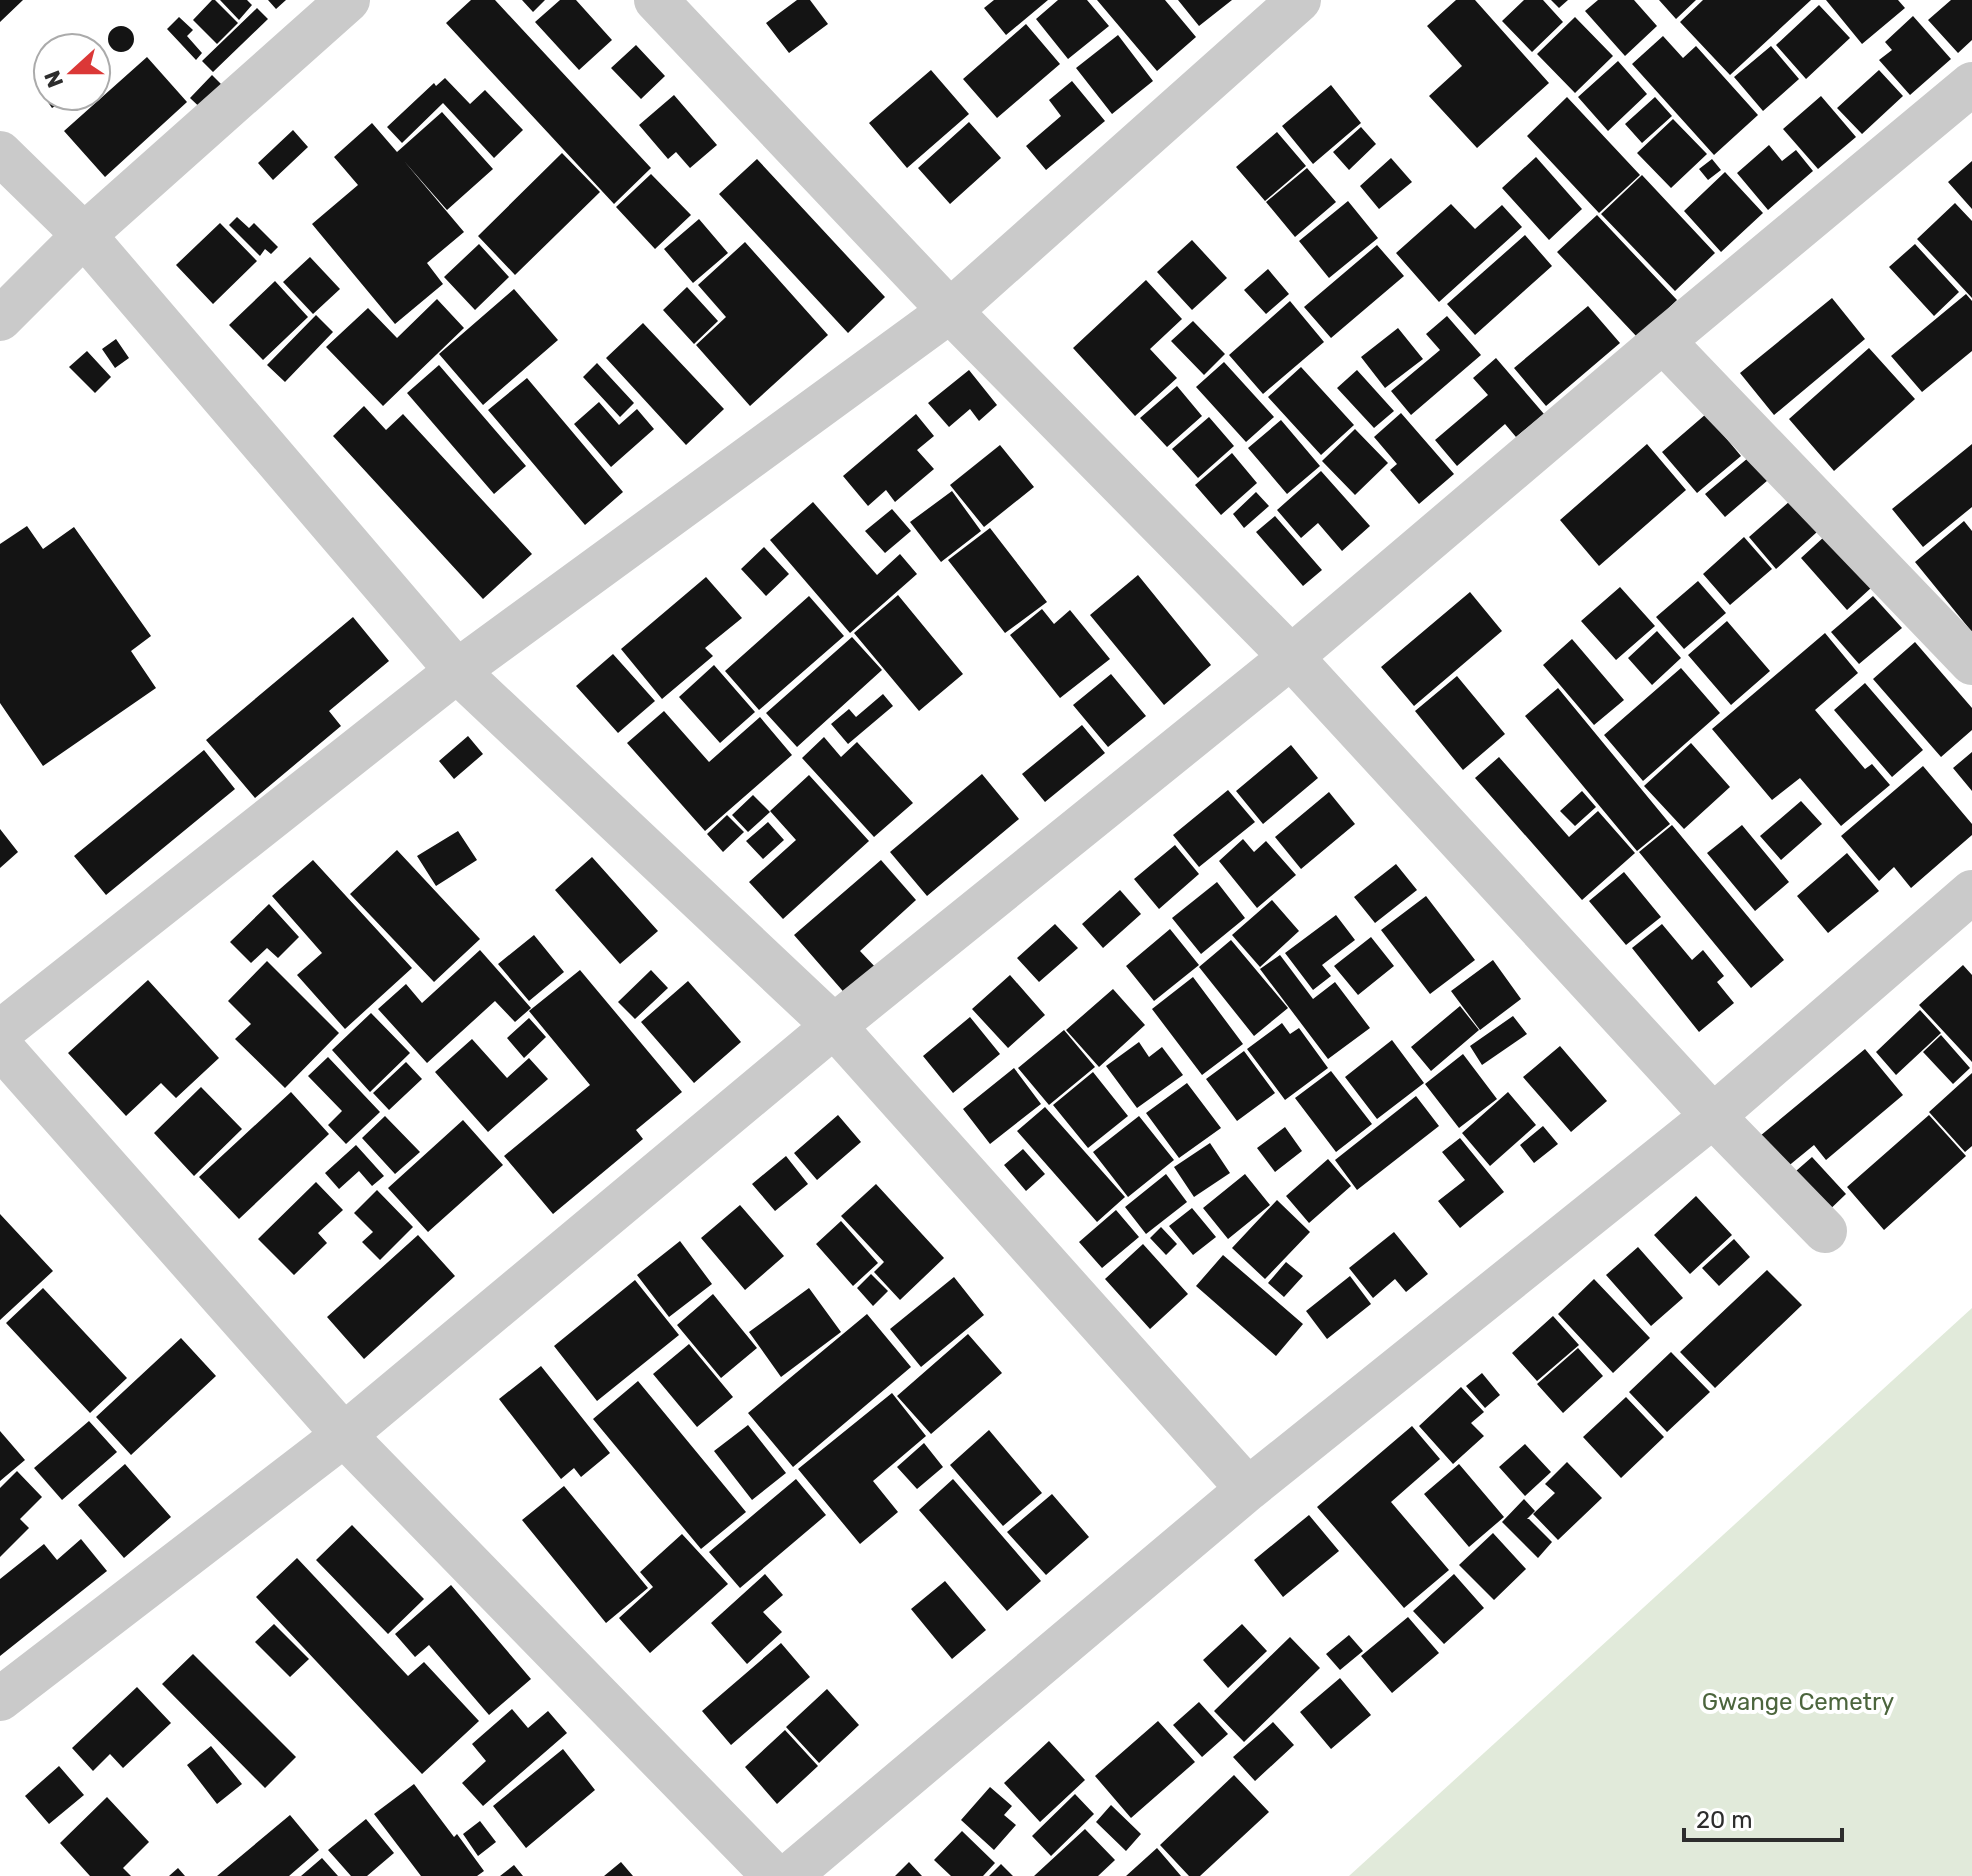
<svg xmlns="http://www.w3.org/2000/svg" width="1972" height="1876" viewBox="0 0 1972 1876" font-family="Rubik,sans-serif">
	<style>
		.green { fill: #e1eada }
		.building { fill: #141414 }
		.lines { fill: none; stroke-linecap: round; stroke-linejoin: round }
		.street { stroke: #cacaca; stroke-width: 44 }
		.labels { text-anchor: middle; dominant-baseline: central; stroke-width: 8; stroke-linejoin: round; paint-order: stroke }
		.park-label { font-size: 24px; fill: #4c653d; stroke: #fff }
	</style>
	<rect width="100%" height="100%" fill="#fff"/>
	<!-- green -->
	<path class="green" d="M1972 1308V1876H1349Z"/>
	<!-- building -->
	<path class="building" d="M0 0H23L0 22Z
		M212 0H215L238 23 217 44 193 20Z
		M220 0H247L252 5 239 20Z
		M268 0H286L276 9Z
		M471 0H495L651 168 614 204 446 23Z
		M522 0H545L533 12Z
		M560 0H576L612 40 579 70 535 22Z
		M797 0H810L828 24 789 53 766 23Z
		M994 0H1048L1006 35 984 8Z
		M1058 0H1087L1109 26 1068 59 1036 19Z
		M1097 0H1165L1196 37 1157 71Z
		M1178 0H1232L1199 26Z
		M1456 0H1475L1549 83 1477 148 1429 96 1462 66 1427 26Z
		M1524 0H1543L1563 22 1532 52 1502 21Z
		M1551 0H1568L1559 8Z
		M1598 0H1634L1657 26 1625 56 1585 11Z
		M1659 0H1696L1676 19Z
		M1703 0H1811L1730 75 1680 22Z
		M1826 0H1898L1905 8 1862 44Z
		M1951 0H1972V40L1958 53 1928 20Z
		M1819 5 1850 38 1806 79 1776 45Z
		M257 8 268 19 213 72 202 61Z
		M1913 16 1951 59 1910 95 1879 60 1892 50 1885 42Z
		M179 17 193 30 187 36 202 53 196 60 167 29Z
		M1575 17 1613 56 1575 93 1537 54Z
		M1026 24 1060 64 997 118 963 79Z
		M108 39a13 13 0 1 1 26 0a13 13 0 1 1-26 0Z
		M1118 35 1153 81 1112 114 1076 68Z
		M1663 36 1683 58 1696 46 1758 115 1714 155 1632 64Z
		M636 45 665 76 641 99 611 68Z
		M1771 46 1799 79 1763 111 1734 77Z
		M147 57 187 102 105 177 64 131Z
		M1618 61 1647 94 1608 131 1578 97Z
		M931 70 969 114 907 168 869 123Z
		M1879 70 1903 96 1862 134 1837 108Z
		M212 75 229 92 207 114 190 98Z
		M445 78 470 104 485 90 523 130 494 158 443 103 402 143 387 127 434 83 436 86Z
		M1072 81 1105 121 1046 170 1026 146 1061 116 1049 100Z
		M1331 85 1361 123 1313 164 1282 126Z
		M674 95 717 145 690 168 676 152 668 159 639 125Z
		M48 96H55L60 103 52 108 45 98Z
		M1821 96 1856 137 1818 169 1783 129Z
		M1567 97 1640 175 1599 213 1527 136Z
		M1655 97 1672 116 1642 143 1625 124Z
		M442 112 493 169 447 210 404 161 464 232 427 263 443 284 395 324 312 224 358 185 334 157 372 123 397 152Z
		M1673 119 1707 154 1671 188 1637 153Z
		M969 122 1001 158 950 204 918 168Z
		M1361 127 1376 144 1349 170 1333 152Z
		M293 130 308 147 273 180 258 163Z
		M1277 132 1306 166 1265 201 1236 167Z
		M1769 145 1782 161 1796 150 1813 171 1768 210 1737 173Z
		M562 153 600 192 515 275 478 236Z
		M1536 157 1582 209 1549 240 1502 188Z
		M1391 158 1412 182 1379 209 1360 186Z
		M757 159 885 297 848 333 719 194Z
		M1712 159 1721 170 1708 180 1699 169Z
		M1972 161V209L1948 182Z
		M1307 168 1336 202 1295 237 1266 202Z
		M1725 172 1763 213 1721 252 1684 211Z
		M651 174 691 215 655 249 616 207Z
		M1642 175 1715 253 1675 291 1601 214Z
		M1348 201 1378 238 1329 278 1299 241Z
		M1955 203 1972 221V298L1917 239Z
		M1451 204 1475 229 1502 205 1522 227 1439 302 1396 253Z
		M1597 215 1677 300 1638 338 1557 252Z
		M237 217 249 228 254 223 278 247 271 254 265 249 260 256 229 225Z
		M699 219 728 253 693 283 664 249Z
		M220 223 257 261 213 304 176 265Z
		M1525 235 1552 266 1475 335 1447 304Z
		M1192 240 1227 278 1192 310 1157 272Z
		M745 242 828 335 750 406 696 345 726 317 698 285Z
		M479 244 509 277 475 310 444 277Z
		M1915 244 1959 292 1934 316 1889 267Z
		M1377 245 1404 276 1331 338 1304 307Z
		M310 257 340 289 313 314 283 282Z
		M1268 269 1289 294 1266 314 1244 290Z
		M1146 280 1182 319 1150 349 1177 378 1135 416 1073 348Z
		M275 281 308 317 263 360 229 325Z
		M687 287 718 321 694 344 663 310Z
		M514 289 558 340 483 405 439 354Z
		M1966 294 1972 301V351L1922 392 1891 356Z
		M1832 298 1865 339 1774 415 1740 373Z
		M437 299 464 328 383 406 326 347 368 308 397 338Z
		M1290 301 1324 342 1263 394 1229 355Z
		M1588 306 1620 343 1546 406 1514 368Z
		M316 315 333 332 285 382 267 365Z
		M1447 316 1481 355 1411 415 1391 391 1440 350 1426 334Z
		M1193 321 1225 354 1204 375 1171 341Z
		M643 323 724 409 686 445 606 358Z
		M1398 328 1423 359 1385 388 1361 357Z
		M116 339 129 358 115 368 102 349Z
		M1869 348 1915 399 1834 471 1789 419Z
		M87 351 111 377 95 393 69 367Z
		M1496 358 1544 414 1516 437 1505 424 1457 466 1435 440 1488 395 1473 378Z
		M1224 362 1274 417 1246 442 1196 387Z
		M597 363 634 403 620 417 583 377Z
		M439 365 526 466 494 494 407 393Z
		M1301 367 1354 425 1321 455 1268 397Z
		M969 370 997 405 979 421 970 409 949 427 928 403Z
		M1357 370 1394 411 1374 428 1337 388Z
		M527 378 623 492 585 525 488 410Z
		M1177 386 1202 416 1167 447 1140 418Z
		M599 402 619 425 637 409 654 429 611 467 574 424Z
		M364 406 386 430 403 414 532 554 483 599 333 436Z
		M1401 413 1454 474 1419 504 1390 470 1397 464 1374 437Z
		M916 414 934 436 917 450 934 469 895 502 886 490 868 506 843 476Z
		M1706 414 1741 456 1697 493 1662 452Z
		M1209 417 1234 446 1198 478 1172 449Z
		M1281 420 1320 466 1287 494 1248 448Z
		M1355 429 1388 463 1355 495 1322 461Z
		M1647 444 1686 490 1599 566 1560 520Z
		M1972 444V507L1923 547 1892 509Z
		M1000 445 1034 487 984 527 950 485Z
		M1232 453 1257 483 1221 515 1195 485Z
		M1748 458 1768 480 1725 517 1705 494Z
		M1321 471 1370 526 1342 551 1318 523 1301 538 1277 510Z
		M952 491 981 531 941 562 910 522Z
		M1256 492 1269 506 1244 528 1233 514Z
		M1790 501 1817 532 1776 569 1749 537Z
		M813 502 877 575 900 554 917 574 850 633 770 540Z
		M892 509 911 531 885 553 865 531Z
		M1275 516 1322 570 1303 586 1256 532Z
		M1964 521 1972 531V632L1915 562Z
		M27 526 43 549 74 527 151 636 131 651 156 688 43 766 0 703V544Z
		M990 528 1047 602 1005 633 948 560Z
		M1825 536 1872 587 1847 610 1801 558Z
		M1744 537 1772 569 1730 605 1703 574Z
		M764 547 789 574 766 596 741 569Z
		M1138 575 1211 665 1164 705 1090 615Z
		M706 577 742 618 705 648 713 656 662 699 621 649Z
		M1698 581 1726 613 1684 649 1656 617Z
		M1620 587 1655 626 1616 660 1581 621Z
		M1470 592 1502 631 1414 706 1381 667Z
		M898 595 963 674 919 711 854 633Z
		M809 596 844 636 759 710 725 671Z
		M1873 596 1902 628 1859 664 1831 632Z
		M1042 609 1054 624 1070 610 1110 659 1060 698 1010 635Z
		M353 617 389 661 329 711 341 726 255 798 206 740Z
		M1727 621 1770 671 1731 705 1688 655Z
		M1657 631 1681 658 1652 685 1628 658Z
		M1825 633 1858 673 1815 710 1865 769 1872 764 1890 785 1841 826 1800 778 1772 800 1712 729Z
		M852 637 882 670 797 747 766 713Z
		M1572 639 1624 700 1594 725 1543 665Z
		M1915 642 1972 708V730L1941 757 1873 679Z
		M613 654 655 701 618 733 576 686Z
		M714 665 755 712 720 743 679 697Z
		M1681 668 1720 713 1643 781 1604 735Z
		M1111 674 1146 716 1108 747 1073 705Z
		M1457 676 1505 734 1463 770 1415 711Z
		M1865 683 1923 750 1892 777 1834 710Z
		M1558 688 1670 824 1637 851 1525 716Z
		M883 694 893 706 848 744 831 724 849 709 856 717Z
		M664 711 709 762 760 717 792 755 705 831 627 743Z
		M1082 725 1105 753 1045 802 1022 774Z
		M468 736 483 754 454 779 439 761Z
		M824 737 841 757 857 742 913 803 874 837 802 758Z
		M1691 743 1730 787 1684 829 1644 786Z
		M1291 745 1318 778 1263 824 1236 791Z
		M204 750 235 789 106 895 74 856Z
		M1972 752V791L1953 768Z
		M1499 757 1569 837 1598 811 1635 853 1582 900 1475 778Z
		M1923 766 1972 824V835L1911 888 1894 867 1879 881 1841 836Z
		M982 774 1019 819 927 896 890 852Z
		M809 775 869 841 783 919 749 882 796 840 770 811Z
		M1228 790 1255 822 1199 867 1173 835Z
		M1582 791 1596 807 1575 826 1560 811Z
		M1329 792 1355 824 1301 869 1275 837Z
		M753 795 770 812 748 832 732 815Z
		M1801 801 1822 824 1781 860 1760 836Z
		M727 815 744 832 723 852 707 834Z
		M768 822 784 840 763 859 746 841Z
		M1672 825 1784 960 1751 988 1639 852Z
		M1742 825 1789 882 1755 911 1707 853Z
		M0 829 18 852 0 868Z
		M458 831 477 860 436 886 417 856Z
		M1243 839 1254 852 1266 841 1296 875 1257 908 1219 861Z
		M1175 845 1199 874 1159 909 1134 879Z
		M397 850 480 939 434 982 350 894Z
		M1847 853 1879 891 1828 933 1797 896Z
		M592 857 658 931 620 964 555 890Z
		M313 860 412 968 345 1029 297 975 322 953 272 896Z
		M881 860 916 900 860 951 878 970 848 997 794 935Z
		M1396 864 1417 890 1375 923 1354 897Z
		M1624 872 1661 917 1626 945 1589 901Z
		M1217 882 1245 918 1201 954 1172 918Z
		M1120 890 1141 914 1103 948 1082 924Z
		M1426 896 1475 960 1430 994 1381 930Z
		M1272 900 1299 931 1260 967 1232 935Z
		M269 904 299 937 278 958 267 948 251 963 230 942Z
		M1336 915 1355 940 1322 965 1331 976 1313 990 1285 953Z
		M1055 924 1078 948 1039 982 1017 958Z
		M1662 924 1692 960 1703 950 1724 976 1717 982 1734 1003 1699 1032 1632 948Z
		M1170 929 1199 965 1154 1001 1126 966Z
		M534 935 564 972 529 1001 498 964Z
		M1371 937 1394 966 1358 995 1334 966Z
		M1231 940 1288 1008 1254 1036 1199 967Z
		M480 950 531 1008 515 1022 495 1001 427 1063 378 1009 406 984 422 1003Z
		M1280 955 1313 999 1335 982 1370 1028 1328 1059 1260 969Z
		M1493 960 1521 999 1480 1030 1451 991Z
		M267 961 339 1033 285 1088 235 1039 251 1024 228 1001Z
		M1963 965 1972 975V1062L1919 1005Z
		M580 970 682 1092 636 1130 643 1139 553 1214 504 1156 590 1085 529 1011Z
		M651 970 668 988 635 1019 618 1002Z
		M1010 975 1045 1015 1008 1048 972 1009Z
		M1193 977 1243 1044 1202 1075 1152 1009Z
		M148 980 219 1058 176 1098 161 1083 126 1116 68 1053Z
		M688 981 741 1042 694 1083 641 1022Z
		M1113 989 1145 1025 1099 1067 1066 1030Z
		M1460 1006 1479 1030 1431 1071 1411 1047Z
		M1920 1010 1941 1033 1896 1075 1876 1052Z
		M371 1013 410 1053 370 1092 332 1050Z
		M1513 1016 1527 1034 1482 1065 1470 1046Z
		M970 1017 1000 1054 953 1093 923 1056Z
		M529 1018 546 1037 524 1058 507 1038Z
		M1282 1023 1290 1034 1299 1028 1328 1068 1285 1100 1247 1049Z
		M1064 1030 1095 1067 1049 1105 1018 1068Z
		M1941 1035 1970 1068 1953 1084 1923 1052Z
		M472 1039 507 1078 529 1058 548 1079 488 1132 435 1072Z
		M1392 1040 1424 1083 1377 1119 1345 1077Z
		M1139 1042 1149 1057 1162 1047 1183 1075 1137 1108 1106 1066Z
		M1560 1046 1607 1101 1571 1132 1523 1077Z
		M1865 1049 1903 1095 1826 1160 1814 1145 1786 1168 1760 1136Z
		M1244 1051 1275 1093 1237 1121 1206 1079Z
		M1463 1054 1497 1099 1459 1128 1425 1084Z
		M328 1057 380 1112 346 1144 328 1125 342 1111 308 1076Z
		M406 1062 422 1079 389 1110 373 1093Z
		M1014 1068 1041 1104 990 1144 963 1109Z
		M1331 1071 1372 1124 1336 1152 1295 1098Z
		M1093 1072 1128 1116 1088 1148 1053 1105Z
		M1972 1073V1146L1965 1152 1929 1112Z
		M1187 1083 1221 1128 1179 1158 1146 1113Z
		M201 1087 242 1129 194 1176 154 1133Z
		M291 1092 329 1134 239 1219 199 1177Z
		M1508 1092 1536 1125 1490 1166 1462 1133Z
		M1416 1096 1439 1126 1357 1190 1335 1160Z
		M1045 1107 1125 1197 1097 1222 1017 1131Z
		M838 1115 861 1142 817 1180 794 1153Z
		M1929 1115 1966 1156 1884 1230 1847 1187Z
		M385 1116 420 1152 395 1174 362 1138Z
		M1139 1116 1174 1160 1128 1197 1093 1152Z
		M463 1120 503 1165 428 1232 388 1188Z
		M1543 1126 1558 1144 1534 1163 1520 1145Z
		M1285 1127 1302 1151 1275 1172 1257 1148Z
		M1460 1138 1504 1192 1460 1228 1438 1201 1465 1180 1442 1152Z
		M1210 1143 1230 1173 1194 1197 1174 1167Z
		M356 1145 384 1176 372 1186 359 1171 339 1189 325 1173Z
		M1023 1149 1045 1174 1026 1191 1004 1165Z
		M786 1156 808 1184 775 1211 752 1184Z
		M1812 1157 1846 1194 1822 1217 1788 1178Z
		M1328 1159 1351 1186 1309 1223 1286 1196Z
		M1166 1174 1187 1202 1146 1234 1125 1207Z
		M1245 1174 1270 1205 1228 1239 1203 1208Z
		M316 1182 343 1210 318 1233 327 1243 294 1275 258 1239Z
		M876 1184 944 1258 900 1300 874 1272 884 1262 841 1216Z
		M377 1190 413 1227 380 1260 362 1242 373 1232 354 1213Z
		M1696 1196 1732 1235 1690 1274 1654 1235Z
		M1277 1200 1310 1232 1265 1279 1232 1248Z
		M740 1205 784 1256 745 1290 701 1238Z
		M1192 1208 1216 1237 1193 1255 1169 1226Z
		M1116 1210 1139 1237 1102 1268 1079 1242Z
		M0 1214 53 1271 0 1320Z
		M841 1221 878 1263 853 1286 816 1244Z
		M1161 1227 1177 1244 1166 1255 1150 1238Z
		M1394 1232 1428 1274 1406 1292 1395 1279 1373 1298 1349 1268Z
		M418 1235 455 1276 364 1359 327 1317Z
		M1734 1239 1750 1257 1719 1286 1702 1268Z
		M680 1241 712 1284 669 1317 637 1275Z
		M1143 1244 1188 1294 1150 1329 1105 1279Z
		M1638 1247 1683 1298 1651 1326 1606 1275Z
		M1223 1255 1303 1324 1276 1356 1196 1286Z
		M1286 1262 1303 1276 1284 1297 1268 1283Z
		M1767 1270 1802 1305 1715 1388 1680 1352Z
		M871 1274 888 1291 873 1306 857 1288Z
		M1350 1276 1371 1304 1327 1339 1306 1311Z
		M954 1277 984 1315 921 1367 890 1329Z
		M1594 1279 1650 1338 1613 1373 1558 1314Z
		M635 1280 679 1335 597 1401 554 1346Z
		M43 1288 127 1378 90 1413 6 1323Z
		M809 1288 841 1332 781 1377 749 1332Z
		M713 1294 757 1348 721 1378 677 1325Z
		M867 1314 911 1367 793 1467 748 1413Z
		M1553 1316 1579 1345 1537 1381 1512 1353Z
		M968 1334 1002 1373 931 1434 897 1396Z
		M181 1338 216 1376 131 1455 96 1417Z
		M689 1344 733 1397 697 1427 653 1374Z
		M1578 1348 1603 1376 1563 1413 1537 1384Z
		M1671 1352 1710 1392 1667 1432 1629 1392Z
		M541 1366 610 1453 581 1477 574 1468 561 1479 499 1399Z
		M1482 1373 1500 1395 1485 1408 1466 1386Z
		M638 1381 746 1512 701 1549 593 1419Z
		M1461 1387 1484 1412 1471 1423 1484 1436 1453 1464 1419 1426Z
		M892 1393 926 1436 873 1481 898 1512 860 1544 798 1469Z
		M1626 1397 1664 1437 1621 1478 1583 1437Z
		M89 1421 117 1452 62 1500 34 1468Z
		M748 1425 786 1473 752 1500 714 1451Z
		M1412 1426 1440 1459 1391 1502 1449 1570 1404 1608 1317 1507Z
		M989 1430 1042 1493 1003 1526 950 1465Z
		M0 1431 25 1460 0 1481Z
		M924 1443 943 1467 917 1489 897 1467Z
		M1525 1444 1551 1472 1525 1496 1499 1467Z
		M1567 1462 1602 1498 1558 1540 1533 1514 1555 1493 1545 1484Z
		M125 1464 171 1517 124 1558 78 1505Z
		M1459 1464 1504 1517 1469 1547 1424 1494Z
		M17 1471 42 1497 20 1519 29 1528 0 1557V1488Z
		M796 1479 826 1515 740 1588 709 1552Z
		M953 1479 1041 1581 1007 1611 919 1510Z
		M564 1486 648 1588 606 1623 522 1520Z
		M1052 1494 1089 1537 1046 1575 1007 1532Z
		M1524 1499 1535 1511 1527 1519H1529L1552 1542 1538 1558 1502 1522Z
		M1309 1515 1339 1551 1283 1597 1254 1560Z
		M352 1525 424 1599 388 1634 316 1560Z
		M1493 1533 1526 1569 1494 1600 1459 1565Z
		M682 1534 728 1584 650 1653 619 1618 653 1587 640 1572Z
		M81 1539 107 1571 0 1656V1579L44 1544 57 1560Z
		M297 1558 408 1676 424 1662 479 1721 422 1774 256 1597Z
		M765 1574 783 1595 763 1612 782 1632 747 1664 711 1623Z
		M1454 1574 1484 1608 1444 1644 1413 1611Z
		M945 1581 986 1630 952 1659 911 1609Z
		M451 1585 531 1679 489 1715 429 1645 415 1657 395 1634Z
		M1408 1617 1439 1653 1392 1693 1361 1656Z
		M274 1624 309 1659 290 1677 255 1642Z
		M1242 1624 1267 1651 1228 1688 1203 1660Z
		M1349 1635 1363 1651 1340 1670 1326 1654Z
		M1290 1637 1320 1668 1244 1742 1214 1711Z
		M781 1643 810 1677 731 1745 702 1711Z
		M193 1654 296 1757 265 1788 162 1684Z
		M1340 1678 1371 1715 1331 1749 1300 1712Z
		M137 1687 171 1723 123 1768 110 1754 93 1771 72 1748Z
		M827 1689 859 1725 819 1763 786 1727Z
		M1199 1702 1228 1734 1202 1757 1173 1725Z
		M512 1709 528 1728 548 1711 567 1733 483 1806 462 1783 486 1761 472 1744Z
		M1158 1721 1195 1762 1131 1818 1095 1776Z
		M1273 1722 1294 1745 1255 1781 1233 1757Z
		M785 1730 818 1766 777 1804 745 1767Z
		M1049 1741 1085 1780 1040 1822 1004 1783Z
		M211 1746 242 1784 217 1804 187 1765Z
		M563 1749 595 1790 526 1848 493 1806Z
		M59 1766 84 1795 49 1824 25 1796Z
		M1234 1775 1269 1812 1200 1876H1189L1160 1845Z
		M414 1784 454 1837 457 1834 484 1871 477 1876H421L374 1814Z
		M990 1787 1012 1806 1004 1815 1016 1825 994 1850 961 1820Z
		M1075 1794 1094 1814 1051 1856 1032 1836Z
		M107 1797 149 1842 123 1868 131 1876H90L60 1843Z
		M1111 1805 1141 1834 1126 1851 1096 1822Z
		M290 1815 319 1850 289 1876H217Z
		M366 1819 394 1853 367 1876H351L328 1850Z
		M480 1821 496 1842 478 1856 463 1834Z
		M1085 1829 1115 1860 1098 1876H1034Z
		M962 1831 995 1863 983 1876H951L934 1860Z
		M1157 1848 1181 1876H1126Z
		M322 1858 338 1876H301Z
		M621 1862 633 1876H604Z
		M909 1862 922 1876H895Z
		M1001 1864 1013 1876H989Z
		M514 1865 523 1876H500Z
		M178 1868 185 1876H169Z"/>
	<g class="lines">
		<!-- street -->
		<path class="street" d="M656 0 950 311 1291 657 1713 1116 1825 1231
			M0 153 84 235 457 671 834 1026 1248 1489
			M0 319 84 235 348 0
			M1663 341 1972 663
			M0 1032 457 671 950 311 1299 0
			M0 1046 344 1435 774 1876
			M0 1699 344 1435 834 1026 1291 657 1663 341 1972 84
			M789 1876 1248 1489 1713 1116 1972 892"/>
	</g>
	<g class="labels">
		<!-- park labels -->
		<g class="park-label">
			<text x="1798" y="1702">Gwange Cemetry</text>
		</g>
	</g>
	<!-- north arrow -->
	<g transform="translate(72 72) rotate(249)"><circle r="38" fill="#ffffff" stroke="#ababab" stroke-width="2"/>
	<path d="M0-6L14 30L0 20L-14 30Z" fill="#db3837"/>
	<text y="-12" font-size="22" font-weight="bold" text-anchor="middle" fill="#2d2d2d">N</text>
	</g>
	<!-- scale -->
	<path d="M1684 1828v12h158v-12" fill="none" stroke="#2d2d2d" stroke-width="4"/>
	<text x="1696" y="1828" font-size="24" fill="#2d2d2d" stroke="#ffffff" stroke-width="6" paint-order="stroke">20 m</text>
</svg>
